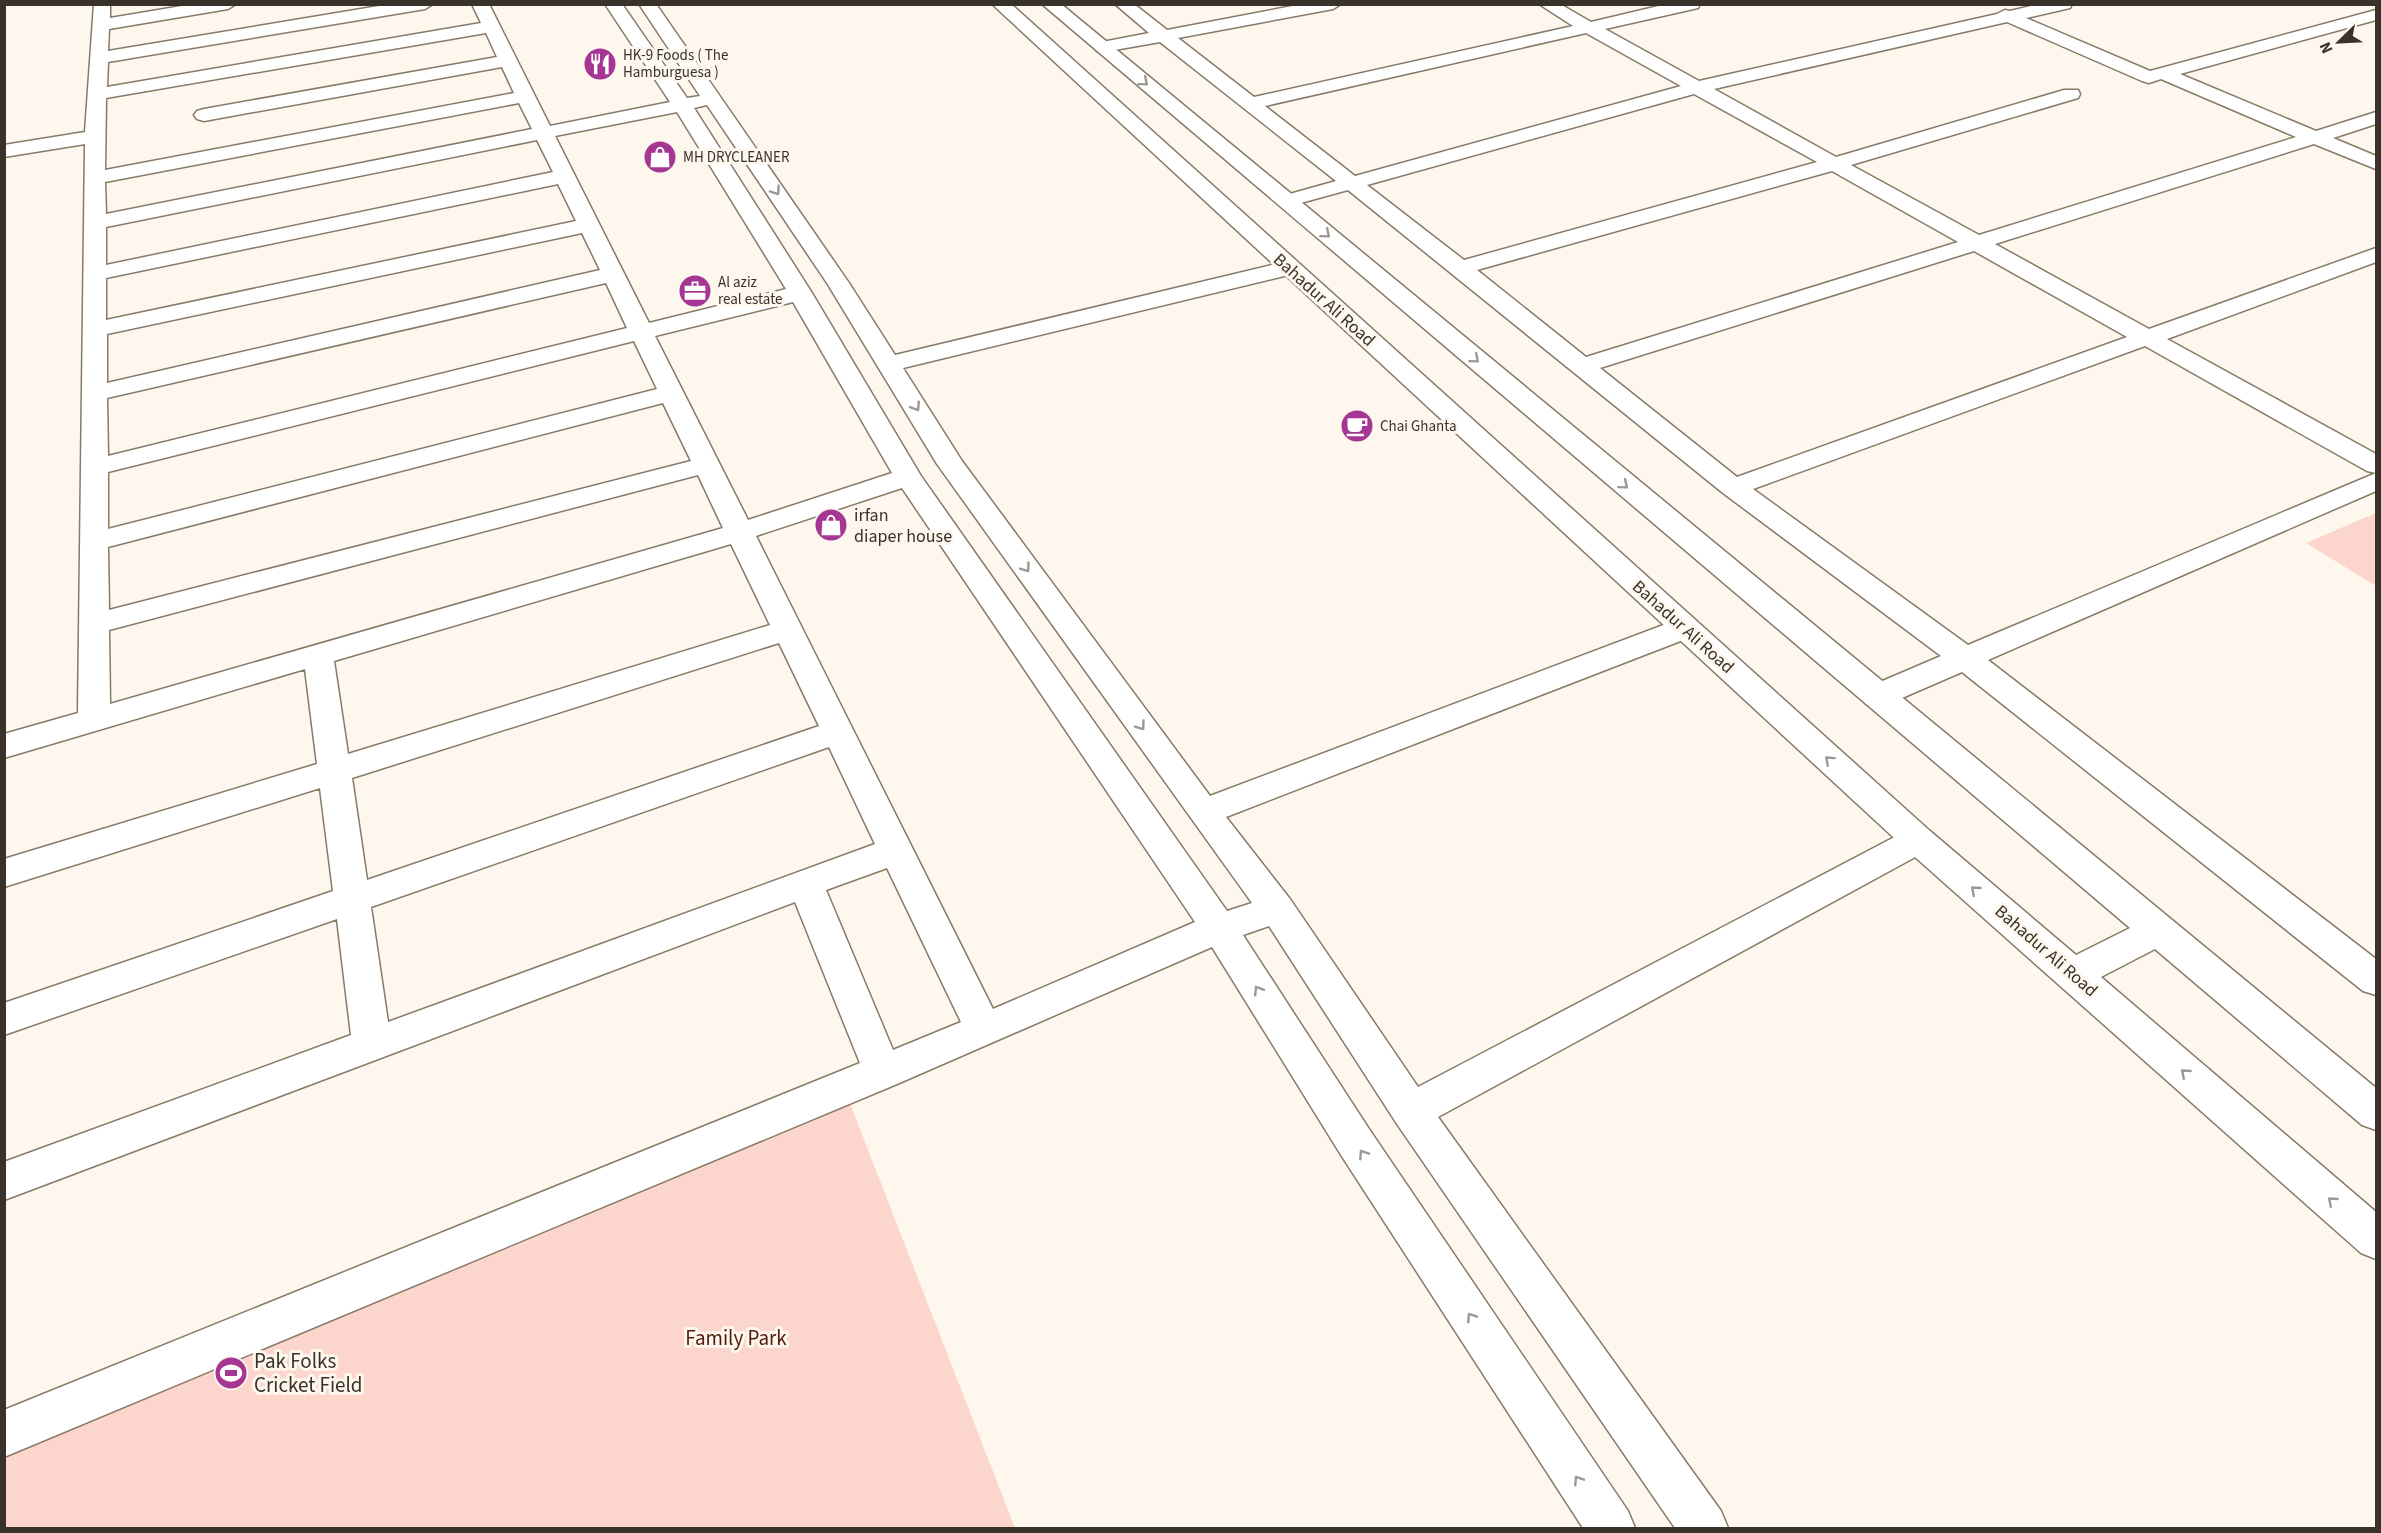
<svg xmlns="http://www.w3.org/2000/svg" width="2381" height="1533" viewBox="0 0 2381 1533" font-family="'Source Sans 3',sans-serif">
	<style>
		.green { fill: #fcd6cc }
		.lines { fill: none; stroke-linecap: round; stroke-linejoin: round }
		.minor-casing { stroke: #887a66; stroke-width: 3 }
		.major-casing { stroke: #887a66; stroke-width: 3 }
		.minor { fill: #fff; fill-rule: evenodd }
		.major { fill: #fff; fill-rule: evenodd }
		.oneway { stroke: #9c9894 }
		.labels { text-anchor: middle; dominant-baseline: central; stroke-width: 6; stroke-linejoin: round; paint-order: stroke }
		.far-poi-label { font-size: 15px; fill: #39322a; stroke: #fdf7ee; text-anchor: start }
		.street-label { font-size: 18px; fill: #39322a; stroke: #fdf7ee }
		.poi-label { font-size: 18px; fill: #39322a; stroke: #fdf7ee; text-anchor: start }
		.near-park-label { font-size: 21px; fill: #521c0e; stroke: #fdf7ee }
		.near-poi-label { font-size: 21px; fill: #39322a; stroke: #fdf7ee; text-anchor: start }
	</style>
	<rect width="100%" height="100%" fill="#fdf7ee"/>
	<!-- green -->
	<path class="green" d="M2376 513V586L2306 543Z
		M844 1088 1015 1528H5V1434Z"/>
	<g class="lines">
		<!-- minor casing -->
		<g class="minor-casing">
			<path id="minor" d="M94 4H110V18L194 4H236L228 9 109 29 108 51 391 4H433L425 9 108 62 107 87 481 23 472 4H489L550 126 670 102 605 4H622L687 98 700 96 639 4H656L849 283 895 355 1289 261 1297 263 1300 268 1297 273 903 368 962 461 1210 796 1674 621 1685 618 1696 621 1700 628 1696 635 1226 817 1290 899 1418 1087 1906 831 1918 827 1930 831 1935 840 1930 849 1438 1117 1721 1511 1728 1528H1675L1397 1124 1269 926 1243 935 1369 1129 1628 1511 1635 1528H1583L1341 1155 1212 947 897 1084 4 1457V1410L860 1063 795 902 4 1200V1162L351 1035 337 919 4 1035V1003L333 891 320 788 4 887V859L317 764 305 669 4 758V734L78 713 85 144 4 157V145L85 132ZM486 33 497 57 204 109 197 111 194 115 197 119 204 121 502 67 514 93 105 170 106 98ZM519 103 532 129 106 214 105 182ZM707 105 827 283 937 464 1252 903 1227 911 921 476 812 293 694 108ZM677 112 786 289 649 323 555 136ZM537 140 553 172 106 265V227ZM558 184 576 221 106 320V278ZM582 233 600 270 107 383V334ZM606 283 627 328 108 456 107 398ZM793 302 892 473 748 520 655 336ZM634 341 657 389 108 529V472ZM663 403 691 461 109 610 108 547ZM698 475 723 528 110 704 109 630ZM902 488 1195 922 993 1009 756 536ZM731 544 770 625 348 754 334 661ZM779 643 819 726 367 880 352 778ZM829 747 875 844 388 1022 371 907ZM887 868 961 1022 893 1050 826 890Z
				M1115 4H1134L1167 30 1303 4H1341L1333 9 1178 38 1254 97 1573 26 1539 4H1560L1591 22 1667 4H1700L1698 8 1605 29 1699 81 1997 14 2005 10 2010 11 2039 4H2072L2070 8 2026 18 2150 71 2376 10V20L2180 74 2316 131 2376 112V124L2333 138 2376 156V169L2314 144 1995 244 2149 329 2376 248V262L2167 339 2376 454V491L1988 660 2376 959V995L2363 991 1962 672 1888 704 1877 707 1866 704 1861 696 1866 688 1941 656 1723 493 1348 190 1286 207 1279 205 1275 201 1279 197 1336 181 1160 42 1103 52 1097 51 1094 47 1097 43 1149 33ZM2007 22 2142 81 2149 83 2161 79 2296 137 1979 235 1851 165 2078 98 2080 94 2078 90H2064L1836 157 1714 89ZM1586 33 1681 86 1355 176 1265 106ZM1694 94 1817 162 1464 260 1367 185ZM1832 171 1958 242 1586 357 1477 270ZM1974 251 2127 337 1737 477 1600 368ZM2145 346 2367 471 2376 473 1968 645 1753 489Z"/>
		</g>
		<!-- major casing -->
		<g class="major-casing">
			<path id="major" d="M992 4H1011L1930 831 2076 955 2130 928 1042 4H1061L2376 1088V1130L2362 1125 2155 949 2101 977 2376 1212V1259L2361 1253 1906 849Z"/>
		</g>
		<!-- minor -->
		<use href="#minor" class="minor"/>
		<!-- major -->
		<use href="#major" class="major"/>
	</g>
	<!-- one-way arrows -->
	<defs><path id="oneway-chevron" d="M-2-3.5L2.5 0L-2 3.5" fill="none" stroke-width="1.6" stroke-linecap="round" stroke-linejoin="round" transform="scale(1.5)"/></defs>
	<g class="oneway">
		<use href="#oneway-chevron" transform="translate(1144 82) rotate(40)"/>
		<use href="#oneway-chevron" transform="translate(776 191) rotate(56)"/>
		<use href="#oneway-chevron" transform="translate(1326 234) rotate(40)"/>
		<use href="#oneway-chevron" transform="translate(1475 359) rotate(40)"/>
		<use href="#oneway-chevron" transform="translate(916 407) rotate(58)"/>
		<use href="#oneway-chevron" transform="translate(1624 485) rotate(40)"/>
		<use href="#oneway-chevron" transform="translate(1026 568) rotate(54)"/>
		<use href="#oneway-chevron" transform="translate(1141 726) rotate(54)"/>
		<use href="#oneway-chevron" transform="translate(1829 760) rotate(-138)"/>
		<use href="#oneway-chevron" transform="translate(1975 890) rotate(-139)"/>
		<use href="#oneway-chevron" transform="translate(1258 990) rotate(-122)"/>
		<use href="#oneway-chevron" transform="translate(2185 1073) rotate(-139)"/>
		<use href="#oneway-chevron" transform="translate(1363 1154) rotate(-123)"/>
		<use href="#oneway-chevron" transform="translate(2332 1201) rotate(-139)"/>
		<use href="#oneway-chevron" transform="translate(1471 1317) rotate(-123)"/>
		<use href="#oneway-chevron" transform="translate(1578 1480) rotate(-123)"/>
	</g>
	<!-- icons -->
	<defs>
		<g id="restaurant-disc" transform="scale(1.725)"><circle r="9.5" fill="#a63694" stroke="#fdf7ee"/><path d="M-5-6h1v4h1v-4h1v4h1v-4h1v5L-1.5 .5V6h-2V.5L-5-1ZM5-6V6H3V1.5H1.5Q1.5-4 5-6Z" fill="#fff"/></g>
		<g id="shop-disc" transform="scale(1.725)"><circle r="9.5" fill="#a63694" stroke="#fdf7ee"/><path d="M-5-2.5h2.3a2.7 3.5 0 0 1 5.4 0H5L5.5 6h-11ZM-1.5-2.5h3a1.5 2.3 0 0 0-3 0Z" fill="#fff"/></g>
		<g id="office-disc" transform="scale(1.725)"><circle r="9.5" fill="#a63694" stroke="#fdf7ee"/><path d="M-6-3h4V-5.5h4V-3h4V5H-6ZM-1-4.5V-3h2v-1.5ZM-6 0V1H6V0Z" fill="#fff"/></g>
		<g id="cafe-disc" transform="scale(1.725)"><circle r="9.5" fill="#a63694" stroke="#fdf7ee"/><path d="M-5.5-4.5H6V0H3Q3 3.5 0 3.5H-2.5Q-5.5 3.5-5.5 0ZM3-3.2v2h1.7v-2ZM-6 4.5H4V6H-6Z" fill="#fff"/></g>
		<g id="stadium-disc" transform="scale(1.725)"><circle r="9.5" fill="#a63694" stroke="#fdf7ee"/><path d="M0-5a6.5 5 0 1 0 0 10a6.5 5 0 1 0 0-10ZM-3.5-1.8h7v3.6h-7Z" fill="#fff"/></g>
	</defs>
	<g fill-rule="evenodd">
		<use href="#restaurant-disc" x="600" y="64"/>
		<use href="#shop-disc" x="660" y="157"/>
		<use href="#office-disc" x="695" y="291"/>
		<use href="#cafe-disc" x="1357" y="426"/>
		<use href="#shop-disc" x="831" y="525"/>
		<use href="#stadium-disc" x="231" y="1373"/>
	</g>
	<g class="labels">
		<!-- far-poi labels -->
		<g class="far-poi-label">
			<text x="623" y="55">HK-9 Foods ( The<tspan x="623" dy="17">Hamburguesa )</tspan></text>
			<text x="683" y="157">MH DRYCLEANER</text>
			<text x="718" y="282">Al aziz<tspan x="718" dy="17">real estate</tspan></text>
			<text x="1380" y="426">Chai Ghanta</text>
		</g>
		<!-- street labels -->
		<g class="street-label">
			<text transform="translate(1324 300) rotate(42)">Bahadur Ali Road</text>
			<text transform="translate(1683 627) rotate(42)">Bahadur Ali Road</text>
			<text transform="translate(2046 951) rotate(41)">Bahadur Ali Road</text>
		</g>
		<!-- poi labels -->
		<g class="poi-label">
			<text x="854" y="515">irfan<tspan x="854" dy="21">diaper house</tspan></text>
		</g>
		<!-- near-park labels -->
		<g class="near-park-label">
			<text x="736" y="1338">Family Park</text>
		</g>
		<!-- near-poi labels -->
		<g class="near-poi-label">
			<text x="254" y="1361">Pak Folks<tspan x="254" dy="24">Cricket Field</tspan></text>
		</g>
	</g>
	<!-- border -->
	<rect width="2381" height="1533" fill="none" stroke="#39322a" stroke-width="12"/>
	<!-- north arrow -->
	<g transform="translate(2339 42) rotate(246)" stroke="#fdf7ee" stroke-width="4.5" paint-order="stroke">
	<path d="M0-4.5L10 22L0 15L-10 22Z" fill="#39322a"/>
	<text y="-9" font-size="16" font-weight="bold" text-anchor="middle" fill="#39322a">N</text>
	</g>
</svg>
